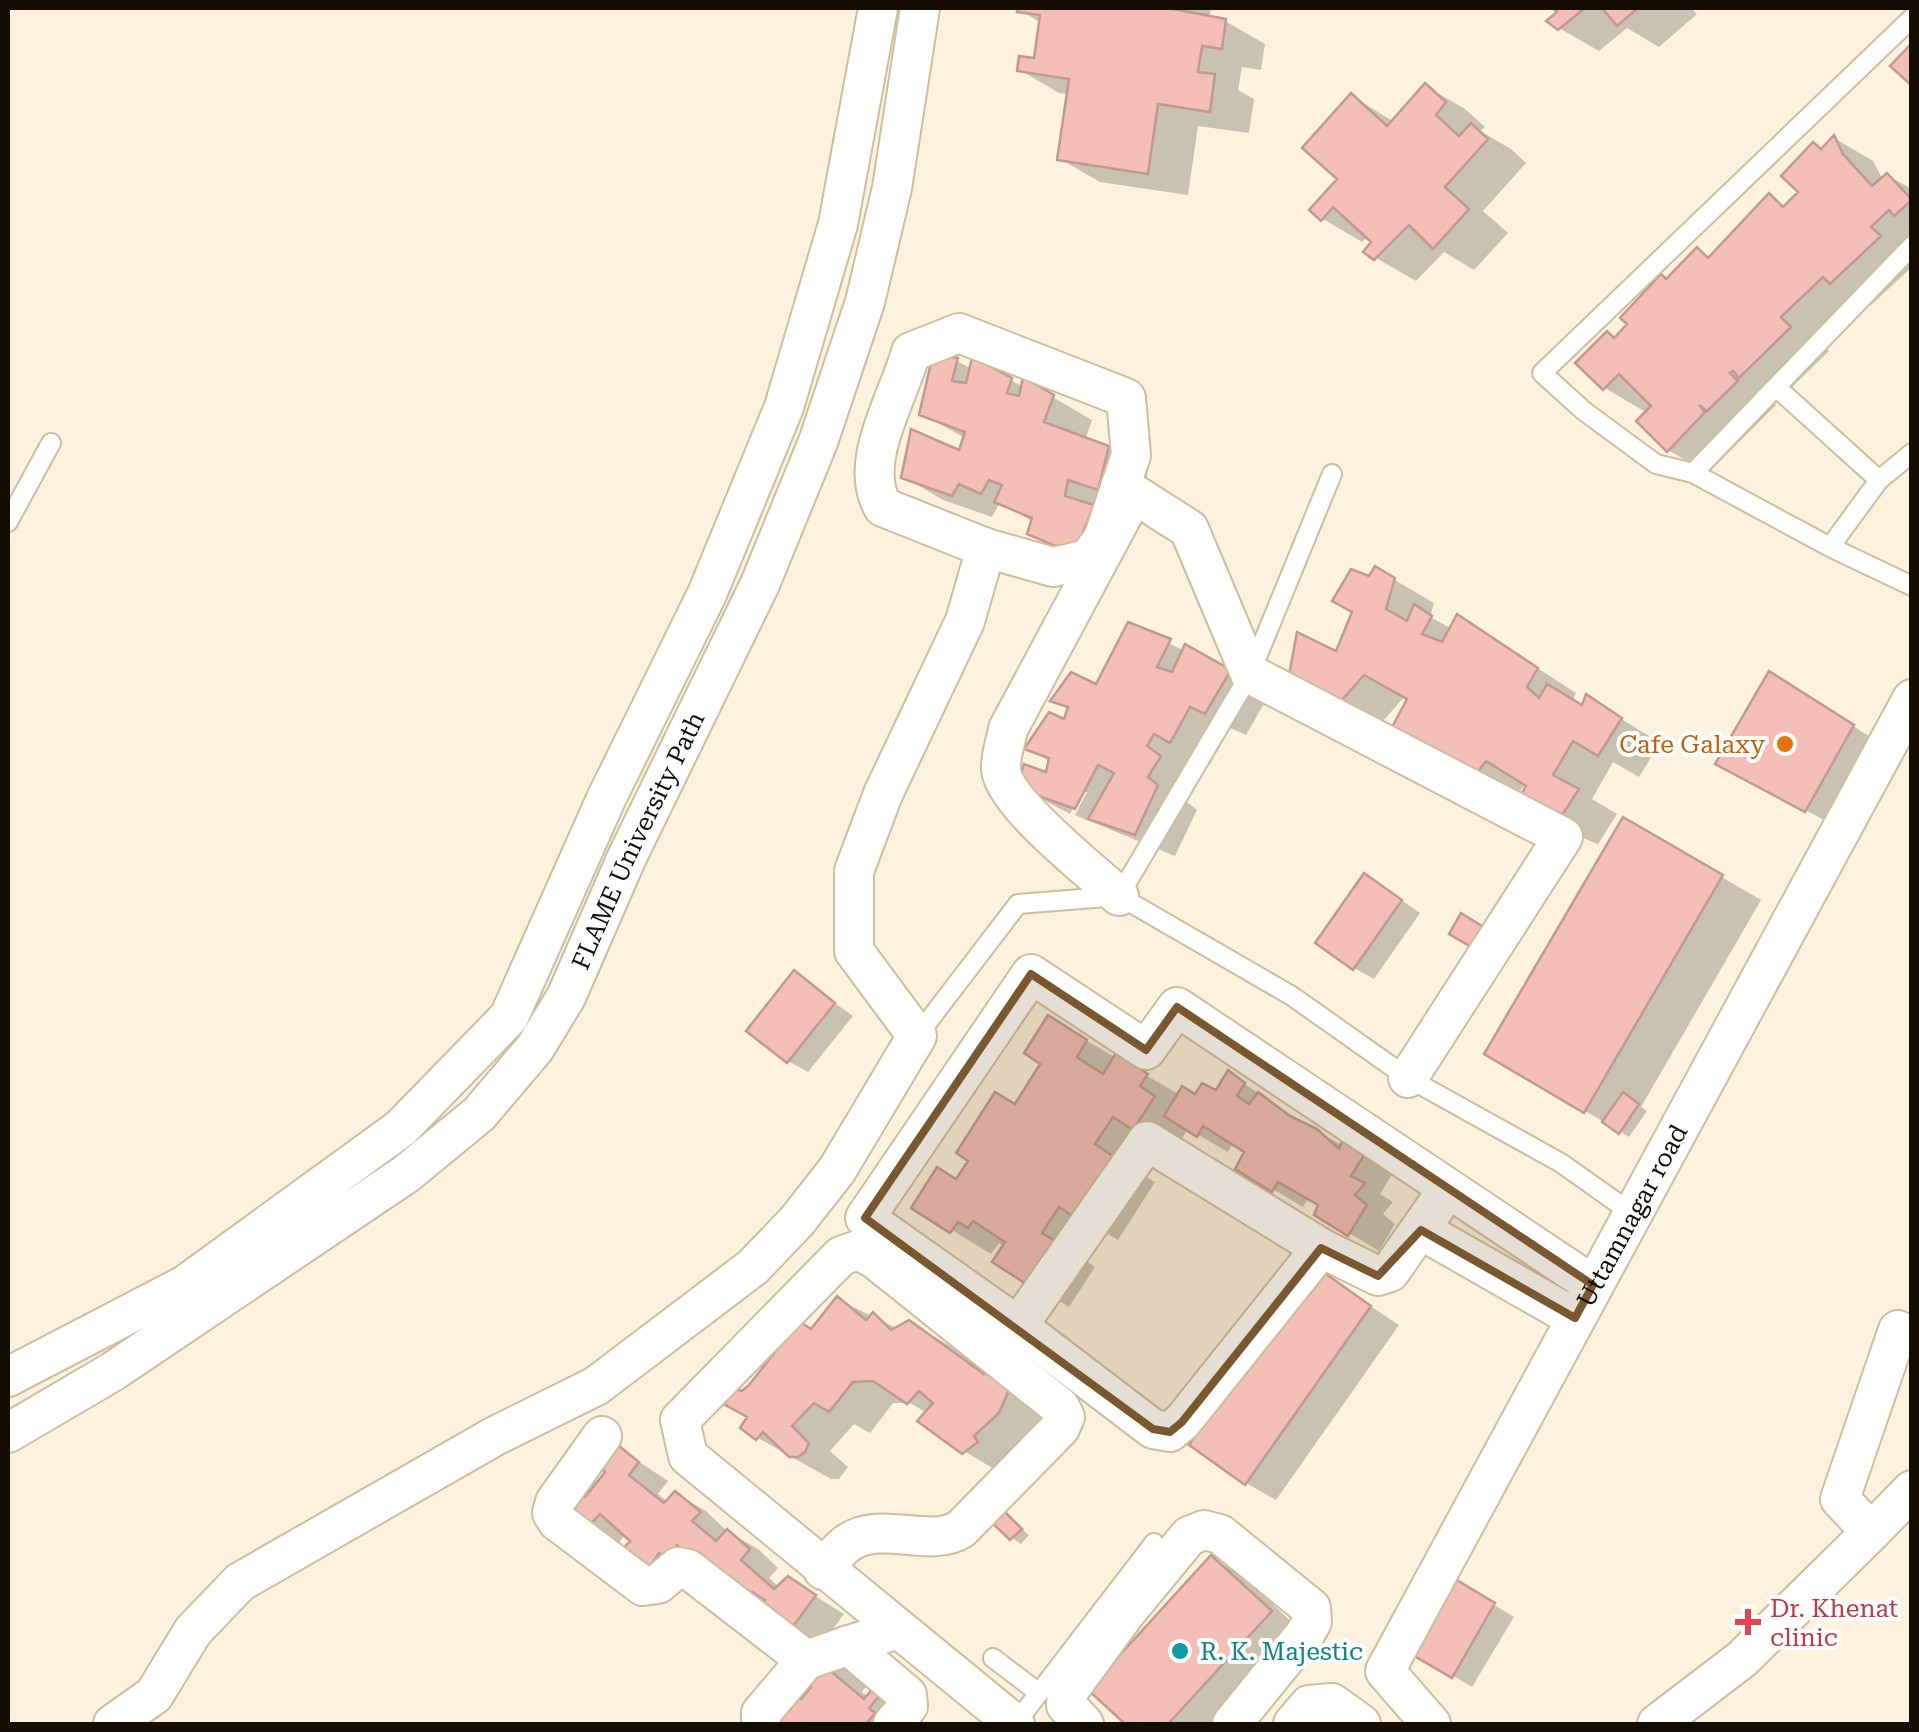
<svg xmlns="http://www.w3.org/2000/svg" width="1919" height="1732" viewBox="0 0 1919 1732" font-family="'Roboto Serif',serif">
	<style>
		.shadow { fill: #0003 }
		.building { fill: #f2beb6; stroke: #c19993; stroke-width: 2.5 }
		.lines { fill: none; stroke-linecap: round; stroke-linejoin: round }
		.lane-casing { stroke: #cfbe9d; stroke-width: 22 }
		.street-casing { stroke: #cfbe9d; stroke-width: 42 }
		.lane { stroke: #fff; stroke-width: 18 }
		.street { stroke: #fff; stroke-width: 38 }
		.marked { fill: #79582f; fill-opacity: 0.2; stroke: #79582f; stroke-width: 8; stroke-linejoin: round }
		.food-dot { fill: #e8710a; stroke: #fff; stroke-width: 4 }
		.health-dot { fill: #e0444e; stroke: #fff; stroke-width: 4 }
		.culture-dot { fill: #0f9aa8; stroke: #fff; stroke-width: 4 }
		.labels { text-anchor: middle; dominant-baseline: central; stroke-width: 8; stroke-linejoin: round; paint-order: stroke }
		.food-label { font-size: 25px; fill: #c56008; stroke: #fff; text-anchor: end }
		.street-label { font-size: 25px; fill: #130d03; stroke: #fff }
		.health-label { font-size: 25px; fill: #be3a42; stroke: #fff; text-anchor: start }
		.culture-label { font-size: 25px; fill: #0d838f; stroke: #fff; text-anchor: start }
	</style>
	<rect width="100%" height="100%" fill="#fcf2de"/>
	<!-- shadow -->
	<path class="shadow" d="M1020 8H1211L1209 19 1225 21 1265 44 1261 70 1242 67 1238 90 1254 99 1249 133 1198 126 1188 195 1100 182 1060 159 1070 94 1059 93 1020 70 1036 61 1041 23 1020 10Z
		M1556 8H1691L1697 14 1659 47 1627 28 1599 51 1559 28 1560 12Z
		M1425 86 1465 109 1485 127 1480 131 1511 149 1526 163 1483 211 1508 233 1474 270 1444 252 1416 281 1376 258 1375 242 1368 236 1362 242 1323 219 1340 179 1352 96 1394 122Z
		M1834 138 1873 161 1883 180 1888 176 1912 189V267L1871 305 1862 300 1820 340 1829 351 1780 399 1768 397 1776 405 1708 473 1668 450 1647 413 1605 388 1579 363 1608 334 1616 339 1698 250 1711 258 1769 197 1787 207 1801 192 1823 150Z
		M957 361 972 369 1011 380 1023 387 1025 381 1092 420 1085 440 1108 448 1148 471 1133 531 1114 575 1070 556 1030 533 1034 522 1021 515 999 504 992 517 943 500 904 477 960 453 965 438 922 414Z
		M1376 569 1434 603 1430 617 1452 629 1458 617 1576 693 1572 701 1584 708 1588 698 1660 743 1639 777 1613 762 1592 799 1617 814 1598 844 1557 828 1528 780 1516 797 1433 753 1410 699 1405 696 1383 721 1292 674 1338 655Z
		M1129 625 1185 651 1186 648 1269 695 1246 735 1230 728 1210 764 1195 755 1186 771 1199 781 1186 801 1197 810 1175 856 1075 815 1087 792H1081L1070 814 1019 787 1047 775 1051 762 1028 749 1065 722 1070 710 1054 701 1098 688Z
		M1790 686 1872 738 1826 821 1738 774Z
		M1624 820 1761 900 1641 1107 1647 1111 1629 1137 1488 1053Z
		M1384 888 1420 913 1374 979 1354 968Z
		M794 974 853 1016 808 1072 788 1061Z
		M1049 1019 1180 1095 1197 1097 1217 1093 1229 1073 1309 1128 1394 1171 1380 1194 1393 1202 1383 1214 1395 1224 1379 1251 1317 1214 1321 1204 1309 1197 1303 1207 1238 1168 1247 1151 1233 1142 1228 1152 1188 1129 1174 1151 1133 1169 1155 1182 1118 1240 1099 1229 1081 1257 1095 1267 1069 1307 1030 1284 1005 1247 999 1243 991 1254 914 1207 957 1181 1016 1107 1044 1063Z
		M1315 1270 1399 1325 1276 1500 1246 1483Z
		M837 1299 898 1329 909 1322 950 1346 1047 1415 1004 1475 964 1451 927 1413 910 1403H893L870 1433 854 1424 830 1451 848 1467 839 1479H831L758 1438 742 1394 812 1332Z
		M614 1445 668 1481 658 1494 668 1502 676 1494 706 1511 728 1532 758 1549 778 1568 769 1578 780 1588 788 1579 844 1614 820 1647 705 1565 645 1573 633 1541 626 1534 618 1544 588 1527 576 1491 587 1498 609 1472Z
		M998 1508 1029 1535 1021 1544 1012 1538Z
		M1212 1558 1242 1575 1300 1630 1214 1724H1128L1091 1690Z
		M1451 1579 1514 1617 1472 1687 1410 1650Z
		M832 1657 870 1681 862 1692 868 1697 874 1690 904 1707 900 1724H773L802 1702Z"/>
	<!-- building -->
	<path class="building" d="M1018 8H1168L1226 19 1222 49 1202 46 1198 72 1215 74 1210 112 1158 104 1148 174 1057 160 1069 79 1017 71 1019 56 1034 58 1040 15 1017 12Z
		M1553 8H1585L1558 30 1546 21 1557 12Z
		M1602 8H1638L1617 26Z
		M1912 43V86L1890 66Z
		M1425 83 1446 102 1436 115 1459 136 1471 123 1488 139 1445 187 1469 209 1433 249 1409 225 1374 260 1363 252 1371 242 1333 207 1321 221 1309 210 1337 179 1302 148 1351 93 1387 126Z
		M1834 135 1843 154 1872 186 1887 173 1912 200 1894 216 1889 210 1871 227 1881 236 1830 284 1823 277 1781 317 1791 327 1739 378 1733 371 1730 373 1738 381 1707 411 1699 405 1705 412 1667 452 1636 421 1651 406 1619 374 1603 390 1575 363 1607 331 1614 338 1627 324 1620 318 1661 274 1666 279 1697 247 1708 258 1769 193 1783 207 1798 192 1781 176 1813 142 1821 149Z
		M933 354 958 358 952 381 966 383 972 357 1012 378 1007 393 1019 396 1023 377 1054 395 1044 422 1109 446 1098 490 1068 480 1065 496 1094 505 1074 554 1027 534 1032 518 994 502 1002 485 989 480 981 494 959 484 952 496 901 478 911 429 959 450 965 432 919 415Z
		M1375 566 1395 578 1386 609 1407 621 1414 604 1432 616 1422 634 1442 642 1457 614 1538 668 1527 687 1539 698 1547 684 1582 705 1586 694 1622 718 1598 756 1573 741 1553 775 1579 789 1557 823 1514 807 1526 786 1486 761 1475 776 1390 731 1407 699 1364 675 1342 700 1289 675 1297 632 1336 651 1352 612 1332 601 1351 569 1369 576Z
		M1128 622 1171 639 1157 667 1172 672 1185 644 1231 670 1205 714 1190 707 1170 743 1154 734 1147 746 1161 756 1148 777 1158 785 1135 835 1088 819 1114 773 1098 765 1075 809 1016 788 1024 764 1046 772 1049 758 1024 749 1049 712 1064 719 1068 707 1050 701 1071 672 1096 684Z
		M1769 671 1854 725 1805 812 1715 764Z
		M1623 817 1723 875 1584 1113 1484 1054Z
		M1364 873 1402 900 1353 970 1315 943Z
		M1461 913 1485 928 1473 948 1449 934Z
		M794 970 835 1003 787 1063 746 1031Z
		M1048 1015 1087 1040 1077 1057 1103 1074 1116 1053 1148 1074 1140 1086 1155 1096 1133 1130 1113 1117 1095 1144 1116 1158 1077 1219 1059 1207 1042 1233 1057 1242 1029 1286 992 1262 1005 1242 973 1221 968 1228 958 1222 950 1233 911 1208 937 1167 956 1179 968 1161 956 1153 995 1092 1015 1104 1040 1064 1024 1053Z
		M1228 1070 1245 1083 1237 1096 1249 1104 1258 1092 1290 1116 1317 1129 1339 1149 1343 1140 1366 1152 1351 1176 1365 1183 1355 1195 1367 1205 1348 1236 1314 1215 1318 1205 1278 1182 1272 1192 1235 1169 1244 1152 1203 1126 1197 1137 1164 1116 1182 1086 1195 1094 1202 1083 1216 1090Z
		M1623 1092 1639 1104 1619 1134 1602 1122Z
		M1315 1266 1371 1306 1245 1485 1189 1445Z
		M837 1296 866 1320 873 1312 891 1330 909 1320 984 1374 989 1366 1006 1379 1008 1392 999 1413 974 1436 978 1442 962 1454 917 1421 933 1403 919 1391 907 1404 873 1381 853 1382 829 1412 814 1403 792 1426 809 1443 805 1452 798 1457H789L763 1432 756 1440 740 1428 747 1417 720 1402V1384L742 1391 749 1385 783 1342 802 1323 811 1329Z
		M614 1442 639 1462 629 1475 664 1503 675 1491 701 1512 692 1521 716 1541 727 1529 750 1549 741 1560 774 1589 788 1576 816 1595 789 1632 757 1610 765 1600 752 1592 745 1600 677 1545 667 1559 659 1553 644 1575 618 1554 630 1541 600 1514 586 1529 560 1509 575 1488 585 1497 605 1472 596 1462Z
		M998 1505 1022 1529 1010 1540 986 1517Z
		M1211 1555 1272 1611 1168 1724H1125L1088 1690Z
		M1450 1576 1495 1603 1452 1678 1406 1651Z
		M832 1654 842 1662 833 1673 864 1699 874 1687 882 1693 869 1708 875 1713 866 1724H770L794 1694 801 1699 811 1687 807 1684Z"/>
	<g class="lines">
		<!-- lane casing -->
		<g class="lane-casing">
			<path id="lane" d="M1912 18 1542 373 1584 411 1656 464 1693 473 1830 547 1912 586
				M1776 387 1879 480
				M1693 473 1912 246
				M8 522 51 443
				M1830 547 1879 480 1912 453
				M1119 896 1250 674 1332 474
				M917 1036 1018 904 1119 896 1292 996 1408 1078 1561 1163 1633 1214
				M993 1658 1039 1693
				M1015 1724 1154 1543"/>
		</g>
		<!-- street casing -->
		<g class="street-casing">
			<g id="street">
				<path d="M959 333 1126 398 1131 455 1103 539 1088 559 1053 567 986 548 883 507C857 462 898 399 911 352Z"/>
				<path d="M1119 896C1092 872 1003 802 1001 769 1000 757 1006 741 1008 729L1134 494 1189 529 1250 674 1563 837 1408 1078"/>
				<path d="M1421 1230 1575 1318"/>
				<path d="M1321 1248 1147 1141 1018 1326 865 1218 1031 974 1146 1050 1177 1007 1593 1285"/>
				<path d="M1018 1326 1153 1429 1170 1432 1182 1422 1321 1248 1378 1276 1390 1272 1448 1189"/>
				<path d="M8 1377 185 1285 401 1128 509 1017 606 799 707 594 784 407 838 224 878 8"/>
				<path id="s1" d="M8 1433 112 1372 406 1174 479 1114 535 1048 566 997 627 857 760 584 818 442 865 302 892 188 920 8"/>
				<path d="M602 1436 555 1502 552 1513 557 1521 643 1586 658 1584 678 1567 688 1569 806 1660"/>
				<path d="M1871 1532 1912 1490"/>
				<path d="M823 1570C830 1562 837 1552 844 1546 877 1517 928 1550 961 1529L1060 1428 1065 1417 1060 1407 876 1260 858 1250 841 1256 680 1420 688 1456 1015 1724"/>
				<path d="M848 1645 907 1695 908 1706 893 1724"/>
				<path d="M113 1724 154 1695 193 1631 240 1582 495 1436 596 1386 753 1267 797 1221 837 1170 917 1036 854 951V871L883 794 965 621 986 548"/>
				<path d="M761 1724V1713L806 1660 897 1629"/>
				<path d="M1084 1724 1066 1705 1067 1693 1124 1615 1189 1536 1204 1530 1220 1534 1311 1608 1312 1622 1305 1634 1232 1724"/>
				<path d="M1293 1724 1309 1705 1332 1703 1361 1724"/>
				<path id="s2" d="M1431 1724 1385 1671 1912 699"/>
				<path d="M1657 1724 1742 1659 1871 1532 1840 1499 1898 1330"/>
			</g>
		</g>
		<!-- lane -->
		<use href="#lane" class="lane"/>
		<!-- street -->
		<use href="#street" class="street"/>
	</g>
	<!-- marked area -->
	<path class="marked" d="M1031 974 1146 1050 1177 1007 1593 1285 1575 1318 1421 1230 1378 1276 1321 1248 1182 1422 1170 1432 1153 1429 865 1218Z"/>
	<!-- markers -->
	<circle class="food-dot" cx="1785" cy="744" r="10"/>
	<path class="health-dot" d="M1743 1607h10v10h10v10h-10v10h-10v-10h-10v-10h10z"/>
	<circle class="culture-dot" cx="1180" cy="1651" r="10"/>
	<g class="labels">
		<!-- food labels -->
		<g class="food-label">
			<text x="1765" y="744">Cafe Galaxy</text>
		</g>
		<!-- street labels -->
		<g class="street-label">
			<text stroke="none"><textPath href="#s1" startOffset="888">FLAME University Path</textPath></text>
			<text stroke="none"><textPath href="#s2" startOffset="588">Uttamnagar road</textPath></text>
		</g>
		<!-- health labels -->
		<g class="health-label">
			<text x="1770" y="1608">Dr. Khenat<tspan x="1770" dy="29">clinic</tspan></text>
		</g>
		<!-- culture labels -->
		<g class="culture-label">
			<text x="1200" y="1651">R. K. Majestic</text>
		</g>
	</g>
	<!-- border -->
	<rect width="1919" height="1732" fill="none" stroke="#130d03" stroke-width="20"/>
</svg>
